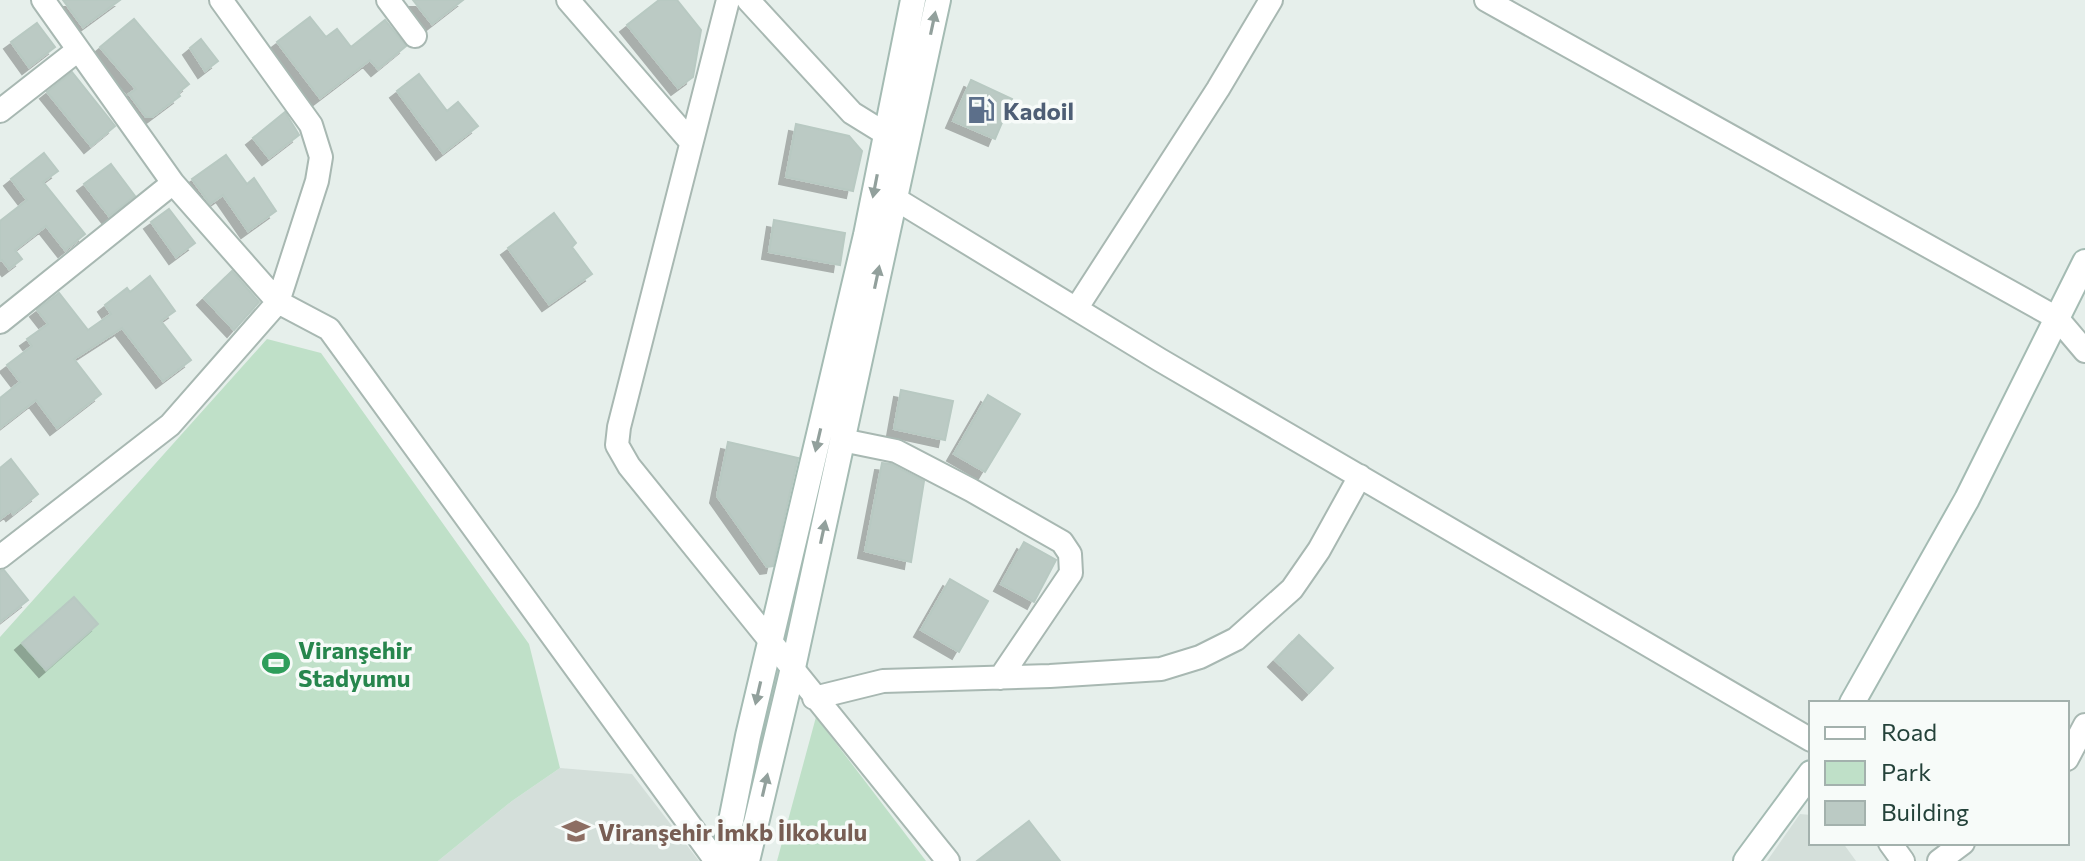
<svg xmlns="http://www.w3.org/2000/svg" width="2085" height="861" viewBox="0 0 2085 861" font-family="Commissioner,sans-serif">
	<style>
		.built { fill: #d4dfda }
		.green { fill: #bfe0c8 }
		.building { fill: #bbcac4; stroke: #b8c9c2; stroke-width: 2; filter: url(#shadow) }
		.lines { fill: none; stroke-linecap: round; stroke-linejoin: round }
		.street-casing { stroke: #a8b8b2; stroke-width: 26 }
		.secondary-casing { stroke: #a4bbb3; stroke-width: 28 }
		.street { stroke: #fff; stroke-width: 22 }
		.secondary { stroke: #fff; stroke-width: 24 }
		.oneway { fill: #92a09c }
		.labels { text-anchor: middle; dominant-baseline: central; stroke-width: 7; stroke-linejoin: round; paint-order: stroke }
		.service-label { font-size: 24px; font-weight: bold; fill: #4e5e75; stroke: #f7fbf9; text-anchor: start }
		.leisure-label { font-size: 24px; font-weight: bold; fill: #27864d; stroke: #f7fbf9; text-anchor: start }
		.education-label { font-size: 24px; font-weight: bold; fill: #785e54; stroke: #f7fbf9; text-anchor: start }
	</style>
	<defs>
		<filter id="shadow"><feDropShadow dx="-7" dy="7" stdDeviation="0" flood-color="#0004"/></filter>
	</defs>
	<rect width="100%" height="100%" fill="#e6efeb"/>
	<!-- built -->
	<path class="built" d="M560 768 632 774 699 861H438L512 801Z
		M1800 814 1811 815V843H1843L1856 861H1767Z"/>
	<!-- green -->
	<path class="green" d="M267 339 321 353 529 644 560 768 512 801 438 861H0V637Z
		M816 717 926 861H777Z"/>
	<!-- building -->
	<path class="building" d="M63 0H120L83 27Z
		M413 0H463L432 24Z
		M659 0H677L701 30 693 77 678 88 627 25Z
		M310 17 326 37 337 29 351 47 385 20 406 46 378 69 370 60 320 98 277 42Z
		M134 19 189 84 178 93 180 96 152 117H146L129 94 136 89 100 47Z
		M37 23 55 47 29 67 11 42Z
		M201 39 218 61 205 71 190 48Z
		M72 72 115 126 91 146 47 92Z
		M419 74 447 111 458 102 478 126 443 153 397 91Z
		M971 80 1012 99 995 139 953 121Z
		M285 112 299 135 269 158 253 138Z
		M796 124 849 136 862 151 853 191 786 177Z
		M44 153 58 171 43 182 85 234 65 250 46 226 15 250 22 259 9 269 2 260 0 261V221L27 200 11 179Z
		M226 155 247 184 254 178 276 211 248 231 223 195 210 204 192 179Z
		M111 164 135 196 109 216 84 184Z
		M169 209 195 243 176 257 151 222Z
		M554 213 576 243 572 247 592 274 549 304 508 248Z
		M774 220 845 233 840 265 769 252Z
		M232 271 259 302 234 330 204 298Z
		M150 276 175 311 161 321 191 360 163 381 122 328 74 359 101 394 57 428 36 400 0 428V398L20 382 7 365 32 346 27 339 48 324 37 310 59 293 88 330 111 314 105 305 127 288 130 292Z
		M901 390 953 401 945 440 894 429Z
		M988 395 1020 414 985 472 954 454Z
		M728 442 798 458 773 566 767 567 717 496Z
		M11 459 38 494 13 514 11 511 0 519V468Z
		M882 463 891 464 924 481 911 562 865 551Z
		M1024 542 1056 560 1034 602 1001 584Z
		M4 570 28 600 0 622V571Z
		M950 579 988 601 959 652 921 630Z
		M74 597 98 624 46 670 22 643Z
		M1299 635 1333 668 1309 693 1275 660Z
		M1029 821 1060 861H977Z"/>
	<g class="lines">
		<!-- street casing -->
		<g class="street-casing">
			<path id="street" d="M43 0 173 183 278 302 329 329 716 861
				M388 0 415 36
				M568 0 691 142
				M728 0 619 427 617 445 629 466 948 861
				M748 0 852 113 886 134
				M1486 0 2057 318 2085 351
				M0 111 78 50
				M894 198 1160 360 1811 740
				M1076 309 1218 89 1271 0
				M0 322 173 183
				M842 440 896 451 971 490 1062 542 1070 554 1071 573 1000 678
				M0 557 170 425 278 302 317 181 321 157 311 125 221 0
				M814 698 883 681 1050 676 1161 669 1200 657 1236 639 1292 589 1319 550 1360 476
				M2067 759 2085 725
				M1890 843 1903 861
				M1939 861 1963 843"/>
		</g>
		<!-- secondary casing -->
		<g class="secondary-casing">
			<path id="secondary" d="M1852 703 1967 499 2085 262
				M723 861 748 736 866 235 913 0
				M747 861 792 672 938 0
				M1746 861 1811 773"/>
		</g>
		<!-- street -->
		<use href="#street" class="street"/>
		<!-- secondary -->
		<use href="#secondary" class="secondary"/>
	</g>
	<!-- one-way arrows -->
	<defs><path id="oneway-solid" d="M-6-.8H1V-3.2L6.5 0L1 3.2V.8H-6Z" transform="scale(2)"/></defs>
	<g class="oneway">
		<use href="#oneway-solid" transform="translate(933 23) rotate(-78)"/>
		<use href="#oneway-solid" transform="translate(875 186) rotate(101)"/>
		<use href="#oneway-solid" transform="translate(877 277) rotate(-78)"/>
		<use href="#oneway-solid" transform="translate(818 440) rotate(103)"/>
		<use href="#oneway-solid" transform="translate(823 532) rotate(-78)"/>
		<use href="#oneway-solid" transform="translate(758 693) rotate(103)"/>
		<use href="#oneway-solid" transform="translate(765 785) rotate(-77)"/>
	</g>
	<!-- icons -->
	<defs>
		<g id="fuel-bare" transform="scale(2.16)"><path d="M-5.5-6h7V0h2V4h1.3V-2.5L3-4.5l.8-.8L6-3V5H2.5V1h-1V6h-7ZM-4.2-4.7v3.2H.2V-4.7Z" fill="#5c6f8a" stroke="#f7fbf9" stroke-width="2.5" paint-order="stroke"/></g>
		<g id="stadium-bare" transform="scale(2.16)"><path d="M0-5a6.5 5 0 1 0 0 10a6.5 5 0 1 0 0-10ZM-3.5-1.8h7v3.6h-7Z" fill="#2e9e5b" stroke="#f7fbf9" stroke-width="2.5" paint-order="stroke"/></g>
		<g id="school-bare" transform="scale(2.16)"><path d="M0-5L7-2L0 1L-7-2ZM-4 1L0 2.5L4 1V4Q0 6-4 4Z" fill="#8d6e63" stroke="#f7fbf9" stroke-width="2.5" paint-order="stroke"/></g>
	</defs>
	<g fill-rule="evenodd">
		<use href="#fuel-bare" x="981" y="110"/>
		<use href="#stadium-bare" x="276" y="663"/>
		<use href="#school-bare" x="576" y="831"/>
	</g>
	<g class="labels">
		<!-- service labels -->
		<g class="service-label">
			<text x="1003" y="110">Kadoil</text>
		</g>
		<!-- leisure labels -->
		<g class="leisure-label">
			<text x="298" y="649">Viranşehir<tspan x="298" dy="28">Stadyumu</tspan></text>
		</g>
		<!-- education labels -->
		<g class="education-label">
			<text x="598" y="831">Viranşehir İmkb İlkokulu</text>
		</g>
	</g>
	<!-- legend -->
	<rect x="1809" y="701" width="260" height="144" fill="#f7fbf9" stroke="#a3b1ad" stroke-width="2"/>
	<rect x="1825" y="727" width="40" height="12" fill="#ffffff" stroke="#a3b1ad" stroke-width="2"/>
	<text x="1881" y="741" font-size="24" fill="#24423a">Road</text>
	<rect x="1825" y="761" width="40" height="24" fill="#bfe0c8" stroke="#a3b1ad" stroke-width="2"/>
	<text x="1881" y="781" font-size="24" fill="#24423a">Park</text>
	<rect x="1825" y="801" width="40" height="24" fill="#bbcac4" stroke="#a3b1ad" stroke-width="2"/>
	<text x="1881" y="821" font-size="24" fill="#24423a">Building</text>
</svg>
